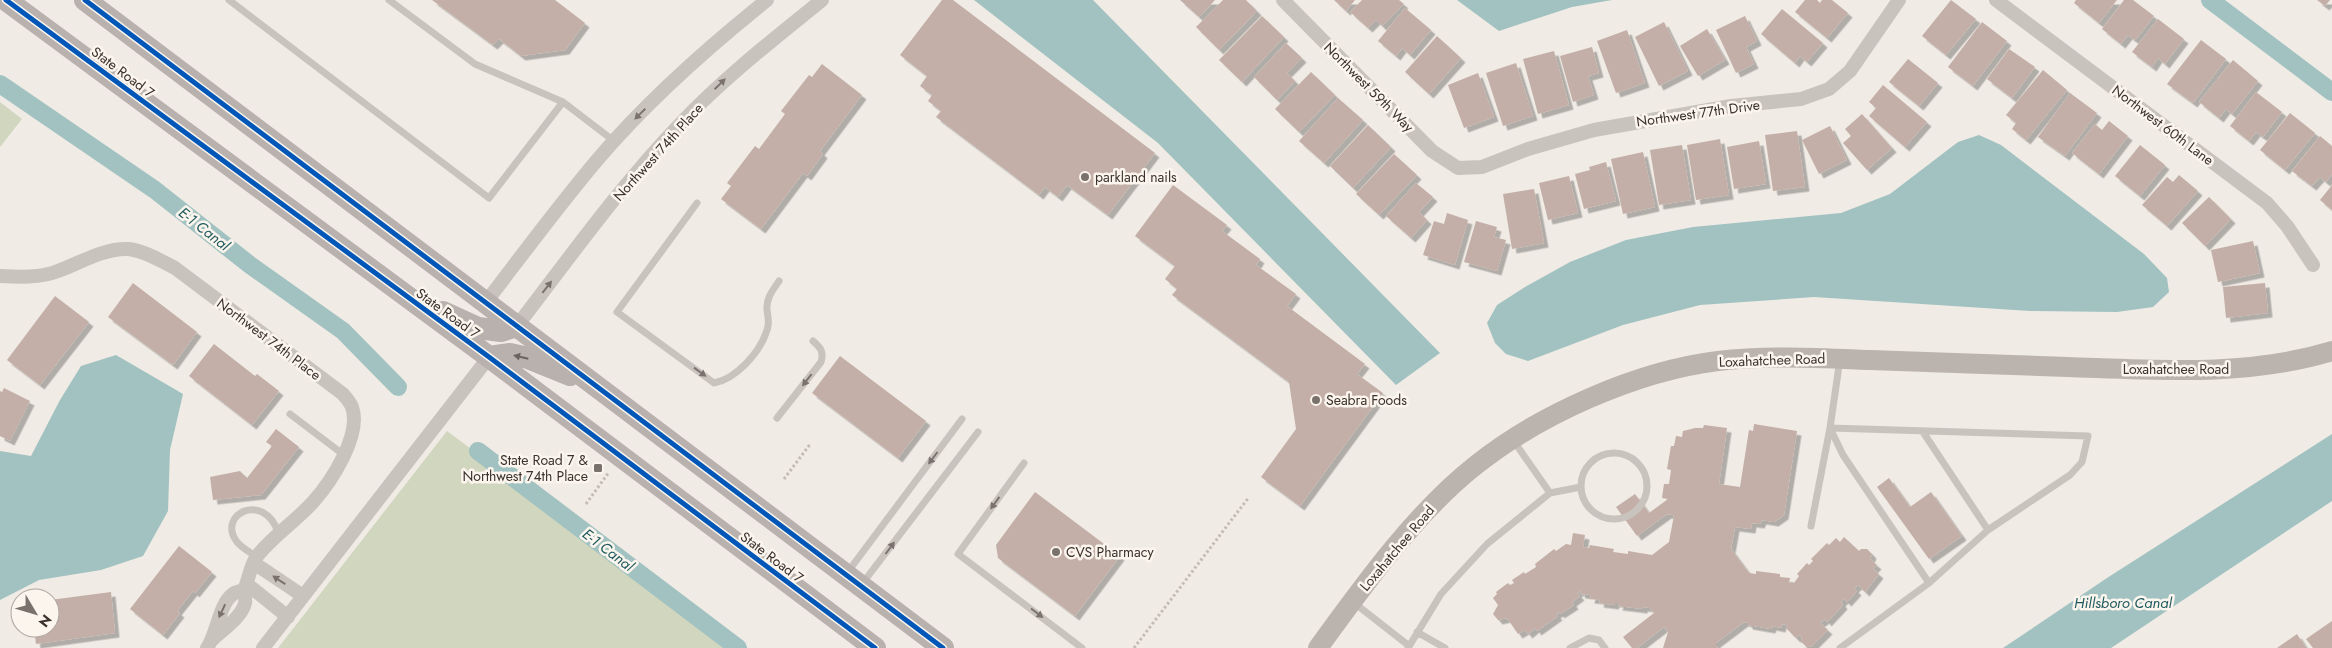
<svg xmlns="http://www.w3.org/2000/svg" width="2332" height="648" viewBox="0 0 2332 648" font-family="Jost,sans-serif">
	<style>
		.green { fill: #d1d6bf }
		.water { fill: #a1c2c1 }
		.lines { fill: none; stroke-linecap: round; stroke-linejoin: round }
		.canal { stroke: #a1c2c1; stroke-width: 18 }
		.building { fill: #c3afa7; filter: url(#shadow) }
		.path { stroke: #c2bbb6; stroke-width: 3; stroke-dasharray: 2.5 2.5; stroke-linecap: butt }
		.lane { stroke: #c9c3be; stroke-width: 7 }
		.street { stroke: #c9c3be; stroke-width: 14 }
		.secondary { stroke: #bab3ae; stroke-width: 20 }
		.primary { stroke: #b8b1ad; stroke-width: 22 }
		.cycleway-casing { stroke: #fbf5ee; stroke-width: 8 }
		.cycleway { stroke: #0057b8; stroke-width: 5 }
		.oneway { fill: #7b726d }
		.oneway2 { fill: #6d645f }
		.poi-dot { fill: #7a716c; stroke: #fbf5ee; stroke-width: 2 }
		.labels { text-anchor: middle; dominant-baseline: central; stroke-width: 5; stroke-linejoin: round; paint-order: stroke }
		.street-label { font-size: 14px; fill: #3b302b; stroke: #fbf5ee }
		.poi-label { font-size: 14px; fill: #3b302b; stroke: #fbf5ee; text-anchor: start }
		.water-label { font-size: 15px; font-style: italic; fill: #1f5a5e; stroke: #fbf5ee }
	</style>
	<defs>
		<filter id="shadow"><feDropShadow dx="4.5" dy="4.5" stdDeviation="0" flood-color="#0004"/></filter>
	</defs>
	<rect width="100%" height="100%" fill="#f0ebe5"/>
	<!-- green -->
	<path class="green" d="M0 102 22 119 0 147Z
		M447 431 740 648H278Z"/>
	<!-- water -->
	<path class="water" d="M974 0H1093L1440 353 1396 385 1158 143Z
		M1457 0H1612L1572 7 1499 31Z
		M1979 135 2001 145 2144 254 2167 278 2169 292 2153 307 2117 312 2030 311 1814 297 1700 305 1623 325 1528 361 1506 354 1495 343 1487 323 1497 305 1525 287 1570 262 1626 240 1693 227 1841 213 1890 194 1958 142Z
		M116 355 183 394 170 450 168 511 143 556 101 570 39 580 0 600V451L31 456 60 400 81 366Z
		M2332 434V501L2111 648H2003L2107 578Z"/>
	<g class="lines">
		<!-- canal -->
		<path class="canal" d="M2210 0 2332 92
			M0 84 155 190 250 265 343 331 398 387
			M478 451 738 648"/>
	</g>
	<!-- building -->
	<path class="building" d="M432 0H555L585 23 565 50 521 56 499 39 493 45Z
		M942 0H953L1155 153 1108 215 1067 185 1058 197 1045 187 1039 195 936 117 941 111 928 101 932 95 920 86 927 76 900 55Z
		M1180 0H1215L1199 17Z
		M1223 0H1246L1257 11 1219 50 1196 27Z
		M1334 0H1355L1346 11Z
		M1362 0H1399L1404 4 1382 26 1376 20 1368 28 1350 12Z
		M1805 0H1817L1820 3 1822 0H1832L1848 13 1827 38 1795 12Z
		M1951 0 1976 19 1946 55 1922 36Z
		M2076 0H2117L2099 23 2074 3Z
		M2124 0H2133L2154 16 2135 40 2128 35 2121 44 2102 29Z
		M2317 0H2330L2325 6Z
		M1405 8 1431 30 1410 55 1402 48 1396 56 1378 41Z
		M1782 9 1823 43 1807 62 1800 56 1795 63 1761 34Z
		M1262 16 1284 37 1242 82 1219 60Z
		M1745 16 1757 41 1746 47 1754 64 1736 73 1716 30Z
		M2158 19 2184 39 2165 64 2158 58 2152 67 2132 52Z
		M1664 22 1688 71 1659 86 1635 37Z
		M1982 22 2007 41 1973 86 1948 67Z
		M1707 29 1725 60 1698 76 1680 46Z
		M1627 30 1645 83 1616 93 1597 41Z
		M1437 36 1461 58 1429 94 1405 72Z
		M2201 40 2226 59 2193 103 2167 84Z
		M1286 43 1302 58 1287 73 1295 81 1277 100 1254 77Z
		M1592 47 1599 73 1588 76 1594 95 1573 102 1560 56Z
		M2009 49 2035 67 2012 98 1987 79Z
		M1554 51 1569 105 1538 114 1523 59Z
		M1908 59 1938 83 1919 106 1889 82Z
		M2233 60 2258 81 2232 114 2226 109 2219 118 2199 102Z
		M1516 63 1533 116 1503 126 1486 73Z
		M822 64 862 95 820 151 823 154 807 176 803 173 761 229 721 199 731 186 727 183 755 146 759 149 785 114 781 111 809 75 812 77Z
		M2043 70 2067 90 2026 140 2012 129 2016 123 2006 115Z
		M1311 72 1335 95 1299 132 1275 109Z
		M1478 73 1494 117 1464 128 1448 85Z
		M1883 85 1927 122 1905 147 1869 116 1876 108 1869 102Z
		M2256 92 2282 112 2263 137 2256 132 2249 141 2230 126Z
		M2070 93 2097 113 2065 156 2038 137Z
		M1338 98 1363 120 1324 163 1299 141Z
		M2290 113 2315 133 2285 170 2260 150Z
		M1862 114 1892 148 1867 170 1843 143 1851 136 1845 129Z
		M2109 121 2128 136 2099 174 2072 153 2095 124 2102 130Z
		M1368 125 1391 147 1353 188 1330 166Z
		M1830 126 1847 160 1819 174 1802 140Z
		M1797 131 1805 187 1773 191 1765 135Z
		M2320 136 2332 146V174L2326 182 2320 177 2312 186 2292 171Z
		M1720 139 1729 195 1696 200 1687 145Z
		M1759 141 1766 184 1734 189 1727 147Z
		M1682 145 1691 200 1659 205 1650 150Z
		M2140 145 2165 165 2140 196 2115 176Z
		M1643 152 1655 207 1623 214 1611 159Z
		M1394 154 1417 175 1379 215 1356 194Z
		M1606 162 1616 201 1584 209 1575 174 1590 170 1589 167Z
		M2179 175 2198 191 2167 226 2142 205 2167 177 2173 182Z
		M1569 176 1578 213 1548 220 1539 183Z
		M1416 183 1433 197 1419 212 1427 220 1411 238 1386 216Z
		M1173 185 1227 225 1222 231 1260 259 1256 265 1296 294 1287 306 1365 364 1357 374 1383 393 1300 506 1261 477 1296 429 1289 382 1172 295 1177 289 1165 279 1175 266 1135 236Z
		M2332 185V210L2320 200Z
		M1534 189 1544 243 1512 249 1503 194Z
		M2209 197 2231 219 2205 246 2182 223Z
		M1447 213 1468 220 1455 265 1423 255 1434 221 1444 224Z
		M1476 221 1497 227 1494 237 1506 240 1497 271 1464 262Z
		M2253 241 2260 273 2218 282 2211 250Z
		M133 283 197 332 173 365 108 317Z
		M2265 283 2268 313 2226 318 2223 287Z
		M55 296 89 322 40 385 7 360Z
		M214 344 255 376 257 374 279 391 252 425 189 376Z
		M840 356 926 421 898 458 812 393Z
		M4 388 30 401 10 441 0 436V391L2 392Z
		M1754 424 1797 431 1784 515 1774 522 1762 520 1760 524 1752 523 1751 529 1735 527 1731 549 1749 573 1756 574V571L1780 574V577L1790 578 1789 583H1794L1799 576 1797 574 1807 563 1809 565 1813 561 1811 559 1827 543 1829 545 1836 538 1840 542 1844 537 1859 551 1861 549H1867L1872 554 1870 559 1877 565 1873 569 1879 574 1865 592 1858 585 1854 588 1857 591 1847 602 1844 599 1841 602 1843 605 1827 622 1825 619 1820 623 1828 630 1812 646 1807 647 1801 642 1802 637 1799 635 1796 638 1786 628 1788 625 1782 624 1781 628 1772 626 1771 629 1748 625V623L1744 622 1716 643V646L1719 648H1663L1668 632 1664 627 1637 648H1632L1623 637 1654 613 1650 608 1643 607V609L1618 606 1619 603H1615L1614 605 1599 603 1600 600 1590 599 1591 595 1581 594 1580 591 1577 593 1580 596 1572 602 1574 605 1560 614 1559 612 1556 614 1558 616 1537 631 1535 628 1528 634 1525 630 1518 634 1507 618 1498 620 1493 614 1498 605 1493 598 1497 594 1496 592 1508 583 1510 585 1514 583 1512 580 1524 572 1525 574 1536 567 1535 564 1554 549 1556 551 1566 544 1571 545 1573 533 1585 535 1583 547 1589 548 1590 545 1614 549 1613 552 1628 554V551L1652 555 1669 542 1674 515 1667 514 1637 536 1616 507 1635 494 1649 513 1668 499 1662 498 1664 484H1669L1671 470 1667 469 1671 446H1674L1676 436 1682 437 1683 431 1695 428H1703L1704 425 1727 428 1719 484 1740 487 1749 430 1753 431Z
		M276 429 299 447 261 495 213 500 210 477 240 471 247 478 272 446 266 442Z
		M1889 478 1910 507 1931 492 1962 536 1929 559 1877 487Z
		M1035 492 1120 556 1075 616 998 558 996 545Z
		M179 546 212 572 195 593 193 591 177 611 180 613 163 635 130 609Z
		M111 592 115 633 36 644 34 628H50V600Z
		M2332 621V648H2313L2306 639Z
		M2297 634 2306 648H2277Z"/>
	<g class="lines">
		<!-- path -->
		<path class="path" d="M784 479 811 443
			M586 504 609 472
			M1134 648 1249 497"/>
		<!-- lane -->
		<path class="lane" d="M229 0 489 198 563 102
			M389 0 475 64 563 102 614 141
			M697 203 617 312 714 383C736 379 759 353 766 333 770 324 768 318 767 310 766 298 773 290 779 281
			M290 414 344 455
			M777 418 821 362C824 352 821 348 813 341
			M1923 432 1988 530
			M1581 486a33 33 0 1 1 66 0a33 33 0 1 1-66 0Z
			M1024 463 958 554 1082 648
			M1550 493 1581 487
			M1811 526 1830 428 1840 359
			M256 557C250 552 242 548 237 542 216 514 264 491 278 532
			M847 573 962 419
			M862 584 978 432
			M1353 602 1408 645
			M1417 632 1445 648
			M1408 648 1441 594 1487 544 1550 493 1513 440
			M1570 648 1589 638 1599 640 1605 648
			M1840 648 1929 583 1988 530 2070 475 2082 462 2088 436 1830 428 1843 455 1929 583"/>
		<!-- street -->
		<path class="street" d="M1283 0 1432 151 1458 168 1482 167 1528 149 1594 130 1731 106 1801 99 1829 89 1850 71 1899 0
			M1996 0 2267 203 2287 226 2313 265
			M0 276C19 277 40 278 58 271 80 263 104 248 128 249 143 250 161 261 175 268L343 394C346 398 350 402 352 407 362 435 331 482 313 502 296 521 274 535 258 555 250 564 249 580 244 590 241 591 235 592 233 594 219 604 217 634 207 648
			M486 302C523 254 559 205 598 159 648 100 707 48 767 0
			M517 326C570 257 621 185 682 122 725 77 774 39 822 0
			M254 563 303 596
			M247 584 288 617
			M212 640C222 630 242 617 245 603 246 599 244 594 244 590
			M263 648 489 357"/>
		<!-- secondary -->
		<path class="secondary" d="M1318 648C1363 586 1416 512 1476 465 1540 414 1637 371 1718 361 1768 355 1820 358 1870 360 1936 362 2002 365 2068 367 2156 370 2247 377 2332 351"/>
		<!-- primary -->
		<path class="primary" d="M6 0 489 357 875 648
			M85 0 943 648
			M443 312 478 328 501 331 517 326
			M489 357 510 354 528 358 570 375"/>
		<!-- cycleway casing -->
		<g class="cycleway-casing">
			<path id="cycleway" d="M6 0 489 357 875 648
				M85 0 943 648"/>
		</g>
		<!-- cycleway -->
		<use href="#cycleway" class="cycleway"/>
	</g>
	<!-- one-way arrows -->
	<defs><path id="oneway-solid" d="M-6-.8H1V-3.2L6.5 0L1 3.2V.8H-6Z" transform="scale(1.25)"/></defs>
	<g class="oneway">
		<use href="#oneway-solid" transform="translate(720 84) rotate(-44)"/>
		<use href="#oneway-solid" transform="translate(640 114) rotate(135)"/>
		<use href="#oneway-solid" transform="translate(547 287) rotate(-52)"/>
		<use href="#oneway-solid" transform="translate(700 372) rotate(36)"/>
		<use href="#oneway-solid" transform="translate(807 380) rotate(128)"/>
		<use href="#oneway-solid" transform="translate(933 458) rotate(127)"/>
		<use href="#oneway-solid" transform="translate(995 503) rotate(126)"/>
		<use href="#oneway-solid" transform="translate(890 548) rotate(-53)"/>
		<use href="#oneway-solid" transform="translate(279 580) rotate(-147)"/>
		<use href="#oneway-solid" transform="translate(222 611) rotate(115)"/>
		<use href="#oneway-solid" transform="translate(1037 613) rotate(37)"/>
	</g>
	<use class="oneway2" href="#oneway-solid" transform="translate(521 357) rotate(-167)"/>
	<!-- markers -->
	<g class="poi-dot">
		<circle cx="1085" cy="177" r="5"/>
		<circle cx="1316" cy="400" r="5"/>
		<rect x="593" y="463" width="10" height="10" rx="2.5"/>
		<circle cx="1056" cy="552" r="5"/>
	</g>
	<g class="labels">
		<!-- street labels -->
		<g class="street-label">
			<text transform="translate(123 72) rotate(37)">State Road 7</text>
			<text transform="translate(1369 87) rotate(45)">Northwest 59th Way</text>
			<text transform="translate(1698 113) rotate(-8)">Northwest 77th Drive</text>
			<text transform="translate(2163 125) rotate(37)">Northwest 60th Lane</text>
			<text transform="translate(658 152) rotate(-48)">Northwest 74th Place</text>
			<text transform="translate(448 313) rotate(36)">State Road 7</text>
			<text transform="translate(269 339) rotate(37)">Northwest 74th Place</text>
			<text transform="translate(1772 360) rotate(-2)">Loxahatchee Road</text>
			<text x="2176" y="369">Loxahatchee Road</text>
			<text transform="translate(1397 548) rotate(-50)">Loxahatchee Road</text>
			<text transform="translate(772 557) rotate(37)">State Road 7</text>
		</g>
		<!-- poi labels -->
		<g class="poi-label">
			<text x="1095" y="177">parkland nails</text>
			<text x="1326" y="400">Seabra Foods</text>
			<text x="588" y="460" text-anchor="end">State Road 7 &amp;<tspan x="588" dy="16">Northwest 74th Place</tspan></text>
			<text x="1066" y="552">CVS Pharmacy</text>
		</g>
		<!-- water labels -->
		<g class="water-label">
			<text transform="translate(204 229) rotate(38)">E-1 Canal</text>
			<text transform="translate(608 550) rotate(37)">E-1 Canal</text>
			<text x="2123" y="603">Hillsboro Canal</text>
		</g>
	</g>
	<!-- north arrow -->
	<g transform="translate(35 613) rotate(128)"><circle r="24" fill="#fbf5ee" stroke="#aea6a0"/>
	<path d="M0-4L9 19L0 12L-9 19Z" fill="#7a716c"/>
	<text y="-8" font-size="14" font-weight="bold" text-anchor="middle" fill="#3b302b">N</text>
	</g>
</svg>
